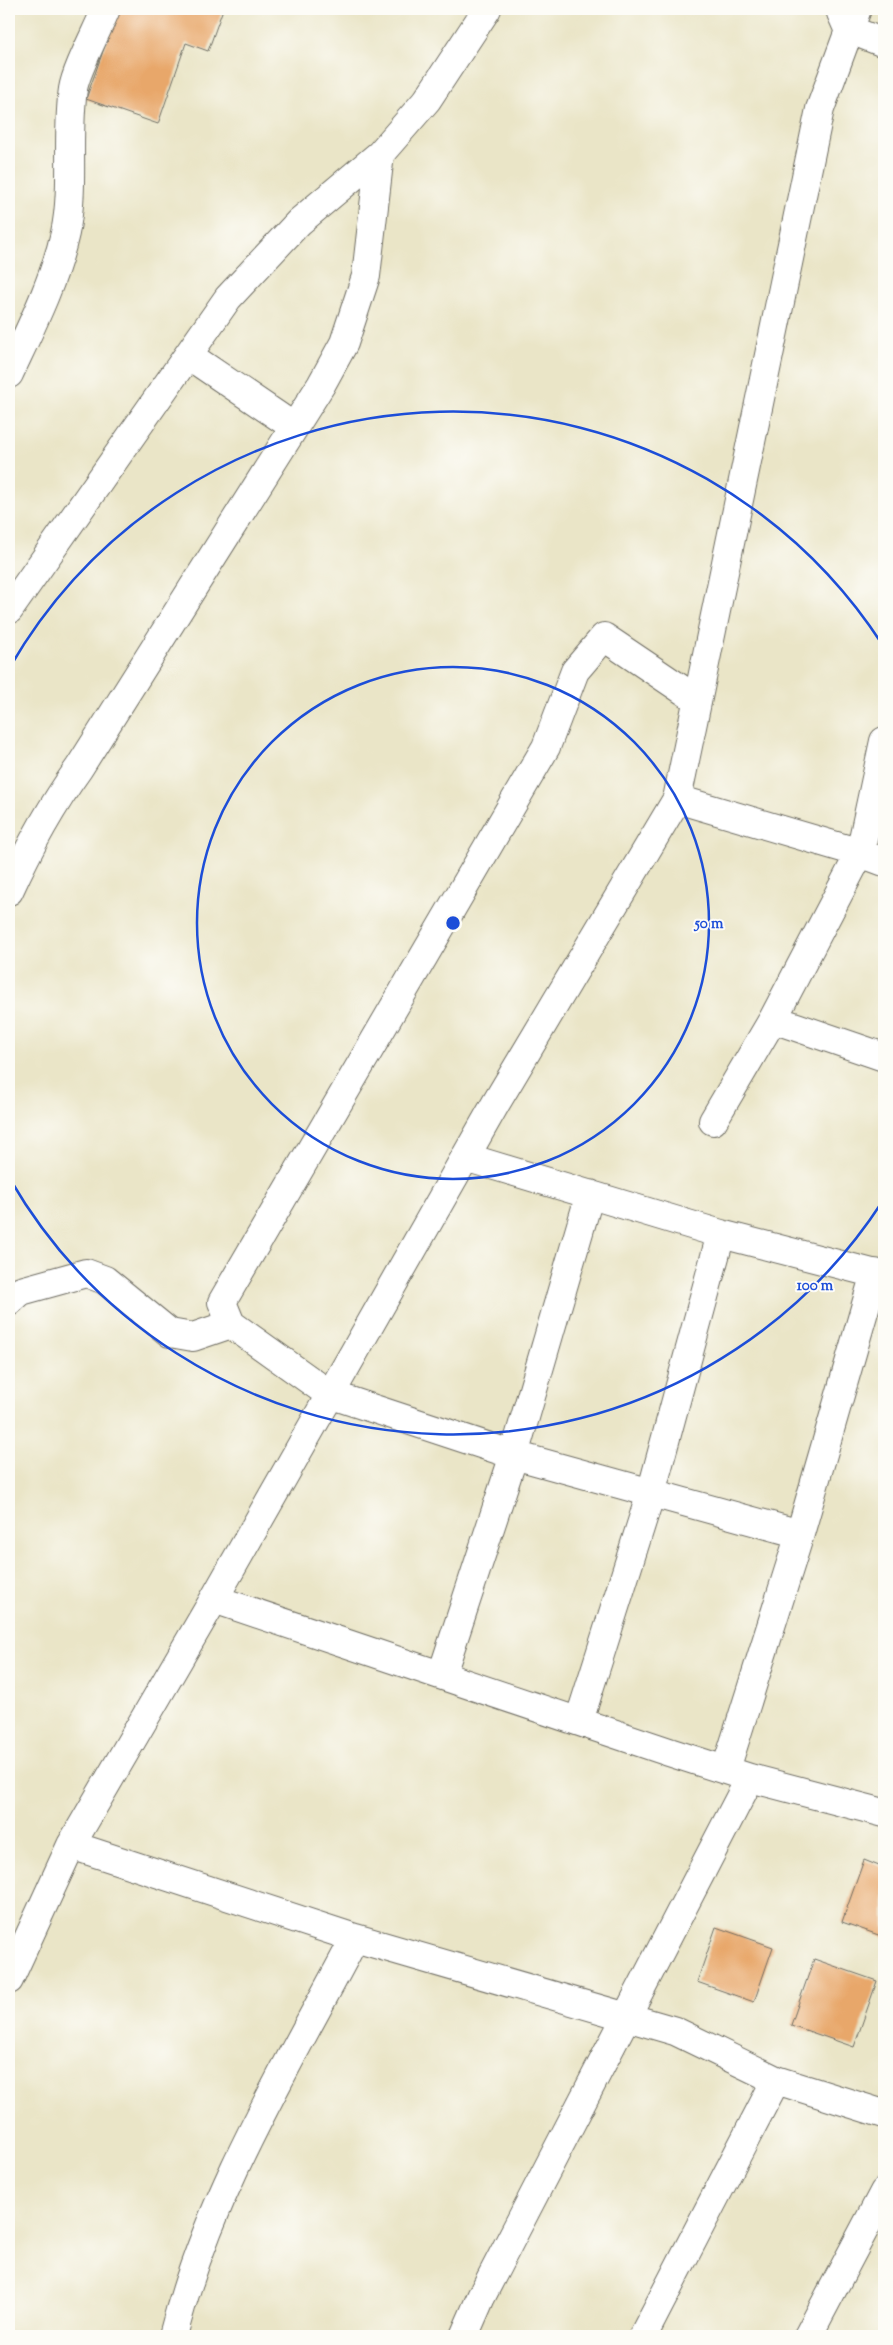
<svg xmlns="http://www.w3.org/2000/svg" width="893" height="2345" viewBox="0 0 893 2345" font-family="'Sorts Mill Goudy',serif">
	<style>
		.building { fill: #e8a76b }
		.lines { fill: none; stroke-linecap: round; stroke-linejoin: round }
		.street-casing { stroke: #6e6c62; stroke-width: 30 }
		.street { stroke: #fff; stroke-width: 28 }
		.ring { fill: none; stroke: #1d4ed8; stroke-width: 2.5 }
		.centre { fill: #1d4ed8; stroke: #fdfcf7; stroke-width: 2.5 }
		.ring-label { font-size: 15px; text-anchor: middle; font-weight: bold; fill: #1d4ed8; stroke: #fdfcf7; stroke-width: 4; stroke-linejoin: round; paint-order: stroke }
	</style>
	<rect width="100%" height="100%" fill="#fdfcf7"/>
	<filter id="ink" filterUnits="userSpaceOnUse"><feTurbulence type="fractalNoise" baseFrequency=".02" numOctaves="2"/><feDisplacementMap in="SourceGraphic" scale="10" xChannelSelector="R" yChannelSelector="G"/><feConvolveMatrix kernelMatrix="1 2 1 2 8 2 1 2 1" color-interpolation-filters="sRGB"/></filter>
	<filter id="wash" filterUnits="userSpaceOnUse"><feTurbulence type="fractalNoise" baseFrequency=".0096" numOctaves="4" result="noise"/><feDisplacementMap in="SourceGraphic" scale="20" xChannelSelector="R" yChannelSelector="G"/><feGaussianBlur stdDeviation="1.12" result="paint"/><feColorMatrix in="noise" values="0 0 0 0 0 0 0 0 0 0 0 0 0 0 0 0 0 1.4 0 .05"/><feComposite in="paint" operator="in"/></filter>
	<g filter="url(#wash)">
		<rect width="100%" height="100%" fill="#eae5c7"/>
		<g id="blocks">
			<!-- building -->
			<path class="building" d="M118 9H223L208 51 186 43 158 124 86 99Z
				M864 1860 884 1868V1937L842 1922Z
				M716 1927 773 1947 754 2002 697 1982Z
				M814 1959 877 1981 854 2047 791 2025Z"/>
		</g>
	</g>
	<g filter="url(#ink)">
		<use href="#blocks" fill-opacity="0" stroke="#6e6c62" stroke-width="1"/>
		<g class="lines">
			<!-- street casing -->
			<g class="street-casing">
				<path id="street" d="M841 13 848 29 884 43
					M188 355 294 427
					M9 374C30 329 54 282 65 233 75 186 66 137 73 89 76 70 98 29 106 9
					M9 610 228 298 299 222 380 154 427 100 487 9
					M696 699 604 637 575 671 546 747 522 788 222 1302 231 1324 329 1394 514 1455 800 1534
					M677 799 860 853 884 862
					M9 891C29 847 51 807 79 768L321 385 344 343 366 276 380 154
					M773 1019 884 1057
					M713 1121 773 1019 860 853 884 741
					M465 1157 721 1234 884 1276
					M9 1302 21 1291 86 1273 105 1280 170 1333 193 1337 231 1324
					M214 1599 669 1752 750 1778 884 1813
					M442 1674 514 1455 590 1194
					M579 1721 651 1493 721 1234
					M726 1769 800 1534 875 1273
					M71 1845 355 1938 675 2031 776 2080 884 2114
					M9 1980 71 1845 214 1599 496 1103 677 799 820 109 857 9
					M173 2336C209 2194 287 2067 355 1938
					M464 2336 481 2297 750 1778
					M643 2336 776 2080
					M808 2336 884 2192"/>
			</g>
			<!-- street -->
			<use href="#street" class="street"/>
		</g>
	</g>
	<!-- distance rings -->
	<g class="ring">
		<circle cx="453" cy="923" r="256"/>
		<path d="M882 1202A512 512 0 0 1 10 1179M10 667A512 512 0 0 1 882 644"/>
	</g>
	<circle cx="453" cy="923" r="8" class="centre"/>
	<g class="ring-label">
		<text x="709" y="928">50 m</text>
		<text x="815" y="1290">100 m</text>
	</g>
	<!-- margin -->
	<rect width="893" height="2345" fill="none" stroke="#fdfcf7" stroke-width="30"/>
</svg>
